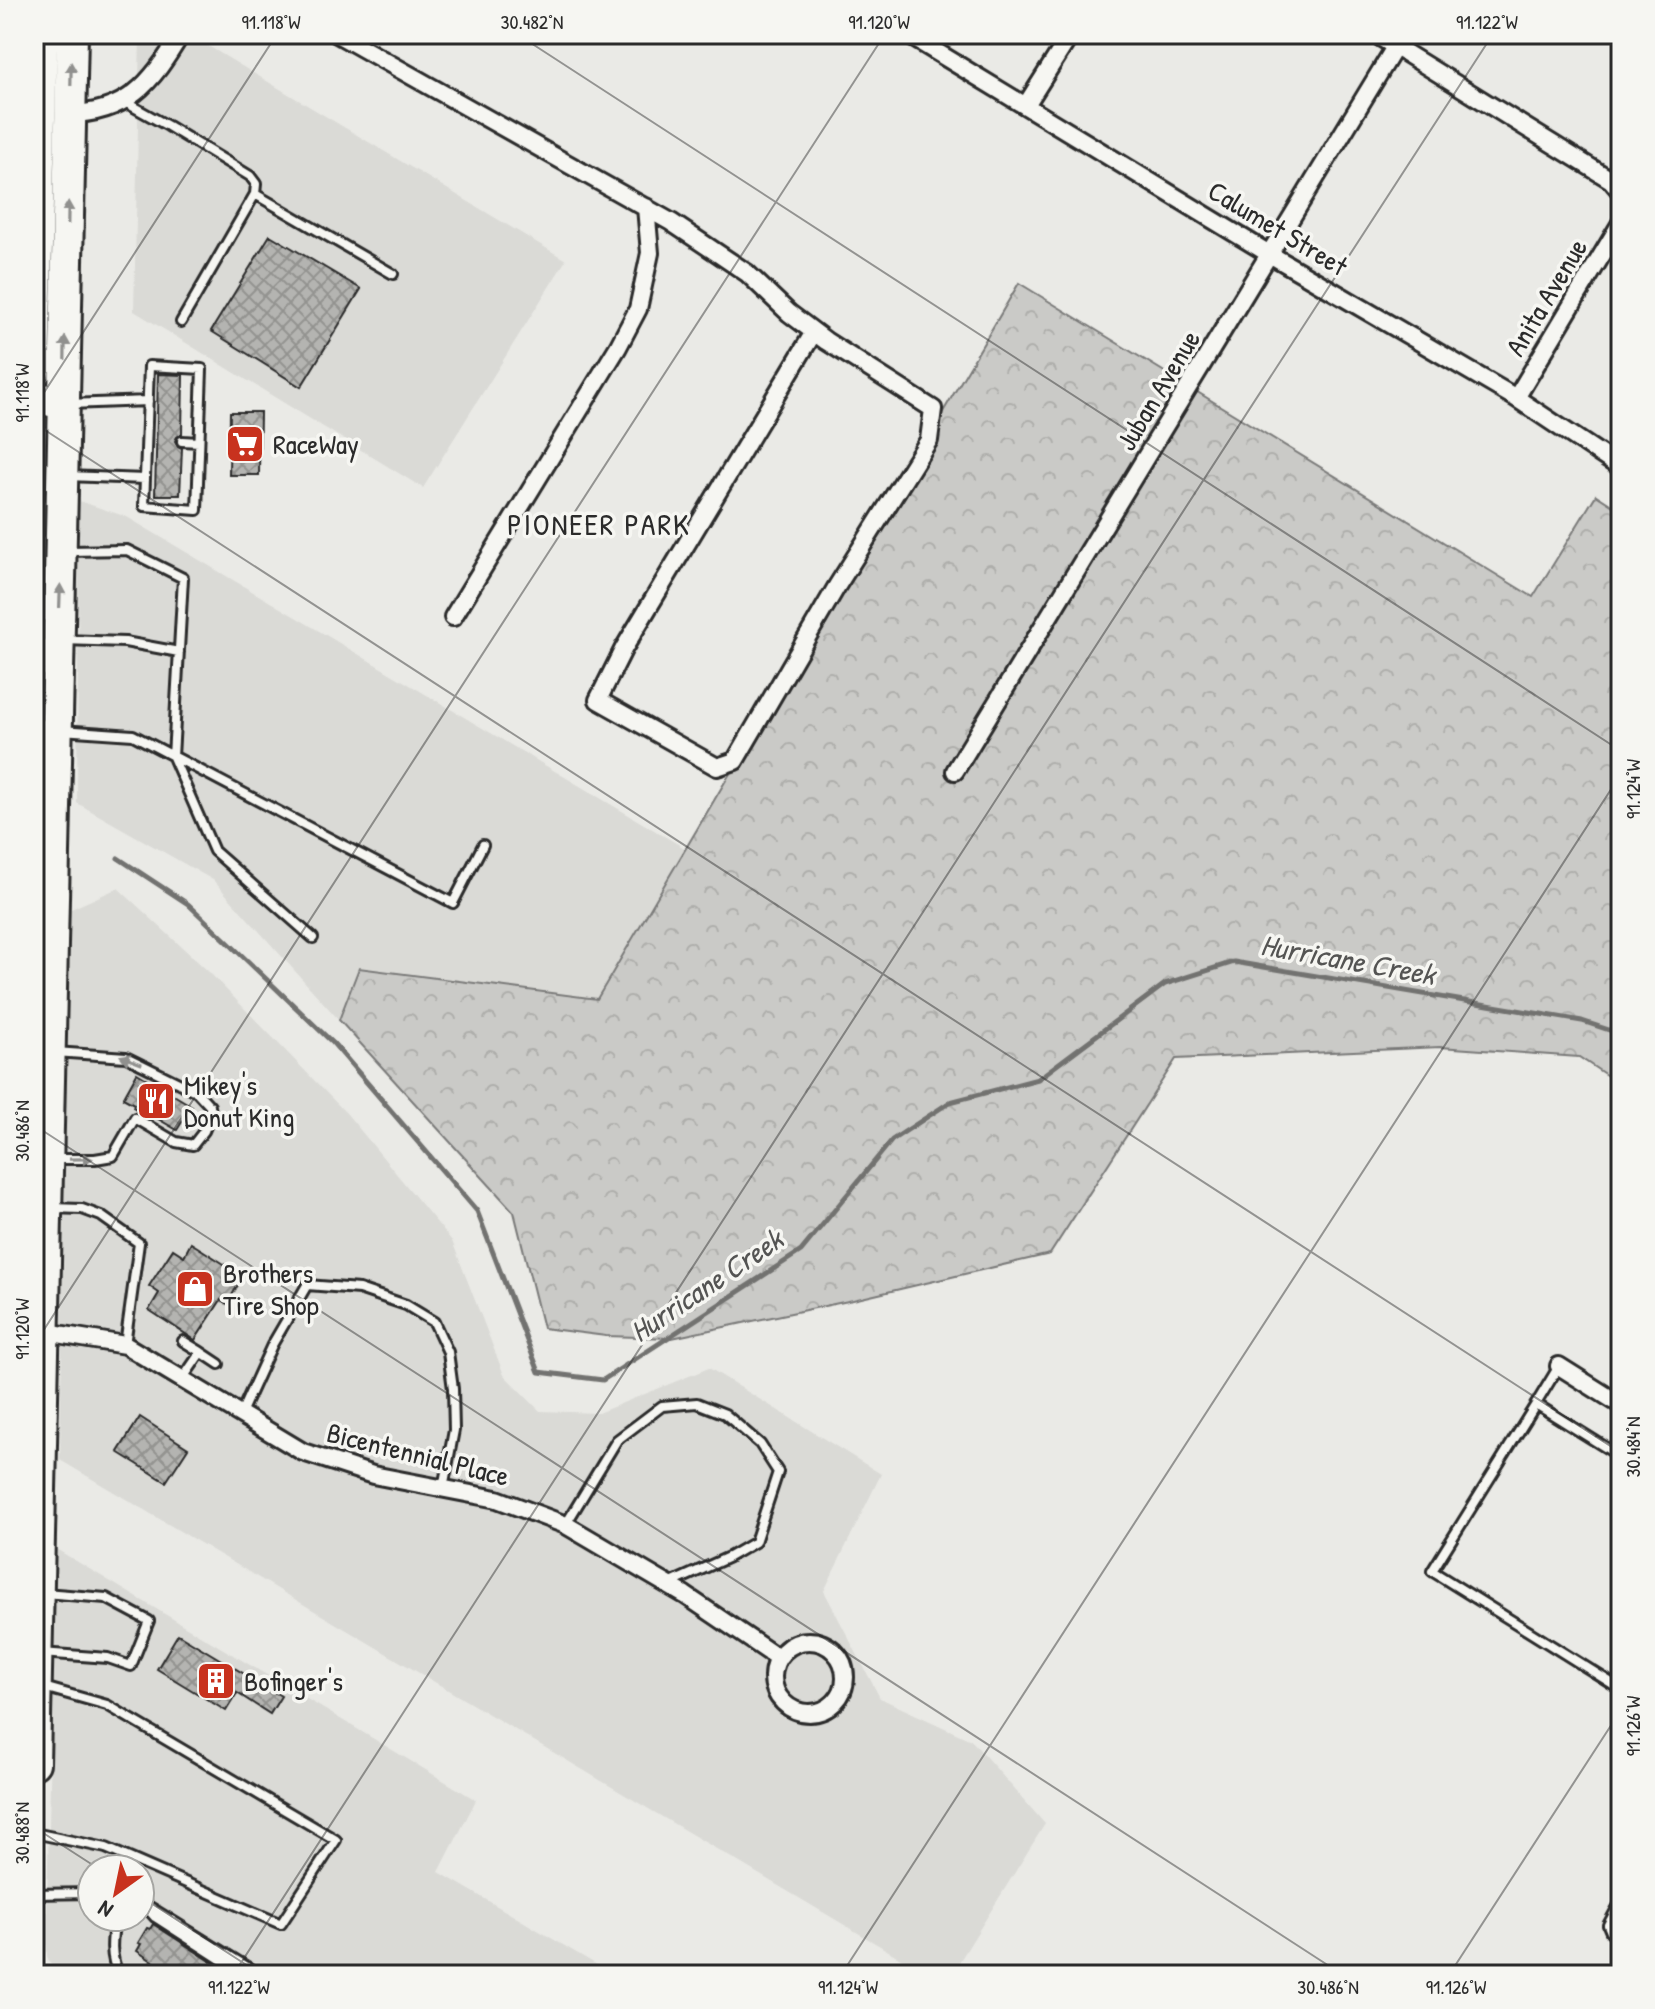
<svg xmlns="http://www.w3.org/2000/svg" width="1655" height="2009" viewBox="0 0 1655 2009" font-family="'Patrick Hand',sans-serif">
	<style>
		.built { fill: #dadad6; fill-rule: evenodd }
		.forest { fill: url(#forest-crowns); stroke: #7a7a79; stroke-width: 2 }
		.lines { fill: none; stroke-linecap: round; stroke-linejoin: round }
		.stream { stroke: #727270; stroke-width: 5 }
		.building { fill: url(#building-cross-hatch); stroke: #2b2b2b; stroke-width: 2 }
		.lane-casing { stroke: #2b2b2b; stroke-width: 14 }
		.street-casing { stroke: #2b2b2b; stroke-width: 22 }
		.highway-casing { stroke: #2b2b2b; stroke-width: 36 }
		.lane { stroke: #f6f6f2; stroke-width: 8 }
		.street { stroke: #f6f6f2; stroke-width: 16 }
		.highway { stroke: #f6f6f2; stroke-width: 30 }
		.oneway { fill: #90908e }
		.ticks { fill: none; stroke: #2b2b2b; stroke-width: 2; stroke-opacity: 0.45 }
		.labels { text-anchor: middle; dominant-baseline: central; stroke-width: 7; stroke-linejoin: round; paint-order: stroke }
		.street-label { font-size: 28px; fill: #2b2b2b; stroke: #f6f6f2 }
		.poi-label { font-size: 28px; fill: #2b2b2b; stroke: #f6f6f2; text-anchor: start }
		.neighbourhood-label { font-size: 30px; letter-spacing: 2px; fill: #2b2b2b; stroke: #f6f6f2 }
		.water-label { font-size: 30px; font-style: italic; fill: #545453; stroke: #f6f6f2 }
		.neatline { fill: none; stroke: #2b2b2b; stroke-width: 3 }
		.ticks-label { font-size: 20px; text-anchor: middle; fill: #2b2b2b }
	</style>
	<defs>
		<pattern id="forest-crowns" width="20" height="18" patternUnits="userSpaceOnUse" patternTransform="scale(2)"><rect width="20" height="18" fill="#cacac7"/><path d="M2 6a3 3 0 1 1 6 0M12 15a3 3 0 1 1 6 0" fill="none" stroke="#aeaeab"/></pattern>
		<pattern id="building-cross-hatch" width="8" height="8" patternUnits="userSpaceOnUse" patternTransform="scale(2)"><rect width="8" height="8" fill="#b4b4b1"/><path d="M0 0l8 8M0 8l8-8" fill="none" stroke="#939390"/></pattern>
	</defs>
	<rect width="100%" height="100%" fill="#eaeae6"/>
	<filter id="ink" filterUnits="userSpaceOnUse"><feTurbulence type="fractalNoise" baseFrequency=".0125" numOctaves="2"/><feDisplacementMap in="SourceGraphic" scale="16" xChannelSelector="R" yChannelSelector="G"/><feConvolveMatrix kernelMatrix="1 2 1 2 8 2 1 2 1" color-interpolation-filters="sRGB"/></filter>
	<g filter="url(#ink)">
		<!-- built -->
		<path class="built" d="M140 34H186L195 38 566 260 423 488 134 311Z
			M79 501 127 517 686 849 597 999 360 968 339 1020 213 880 77 803Z
			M118 888 209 972 347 1114 452 1241 504 1375 540 1411 598 1413 709 1368 881 1474 824 1591 880 1698 971 1740 1045 1824 951 1975H929L60 1460 69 910Z
			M56 1549 476 1800 439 1872 614 1975H60L50 1963 47 1956 46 1942ZM92 1869H140V1917H92Z"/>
		<!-- forest -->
		<path class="forest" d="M1019 283 1533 597 1596 495 1621 511V1085L1579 1057 1440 1047 1176 1059 1050 1254 853 1300 672 1338 606 1336 543 1328 514 1212 339 1020 359 968 597 999Z"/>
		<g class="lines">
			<!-- stream -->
			<path class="stream" d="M118 858 188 904 333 1043 477 1211 539 1372 603 1380 801 1251 892 1140 950 1102 1038 1079 1165 984 1234 962 1582 1021 1621 1034"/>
		</g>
		<!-- building -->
		<path class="building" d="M270 235 361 289 301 387 211 331Z
			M158 374 183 375 182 434 177 437 175 441 178 446 182 448 180 495H155Z
			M230 412H260L259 475H229Z
			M137 1073 192 1106 177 1130 146 1112 145 1114 133 1107 134 1104 123 1098Z
			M191 1243 243 1276 227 1304 221 1300 195 1340 149 1310 159 1293 149 1286 173 1249 184 1256Z
			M140 1417 188 1448 166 1482 118 1452Z
			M178 1634 281 1696 270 1714 237 1693 226 1711 157 1669Z
			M153 1924 232 1975H172L158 1966V1965L137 1951 141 1944 138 1943 147 1928 150 1929Z"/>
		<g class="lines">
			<!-- lane casing -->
			<g class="lane-casing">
				<path id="lane" d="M123 101 168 126 250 176 256 184 255 194 181 322
					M255 194 393 274
					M149 366 202 369 197 510 144 506Z
					M69 404 148 401
					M182 441 199 442
					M67 476 145 479
					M68 551 127 550 183 578 173 757 214 851 313 938
					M63 640 125 642 179 652
					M61 730 133 735 453 903 483 845
					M54 1159H95L113 1156 135 1118 176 1142 193 1145 204 1131 211 1114 210 1106 197 1092 126 1057 55 1052
					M51 1208 82 1209 101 1216 139 1243 125 1345
					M183 1341 201 1352 183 1378
					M201 1352 219 1364
					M1536 1404 1559 1366
					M241 1413 272 1345 307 1285 359 1289 406 1305 434 1322 448 1352 453 1389 454 1430 443 1488
					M1621 1457 1536 1404 1432 1571 1621 1689
					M566 1524 617 1440 662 1406 697 1403 725 1414 760 1444 778 1472 755 1542 729 1557 667 1585
					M41 1653 108 1658 131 1666 149 1621 106 1598 44 1593
					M34 1833 106 1848 281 1924 336 1840 107 1705 40 1686
					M34 1894 92 1893
					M140 1901 260 1975
					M1621 1901 1608 1925 1611 1932 1621 1938
					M147 1908 155 1917 245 1975
					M115 1917C112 1938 109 1956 119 1975"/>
			</g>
			<!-- street casing -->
			<g class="street-casing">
				<path id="street" d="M337 34 671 222 747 273 789 313 826 341 933 409 929 440 837 586 735 761 717 767 598 700 624 648 814 332
					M907 34 1271 255 1516 398 1621 468
					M1375 34 1611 180 1621 192
					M1026 105 1071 34
					M65 114C126 115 152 83 181 34
					M1516 398 1621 223
					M453 617 618 347 638 309 650 253 646 207
					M955 771 1403 34
					M40 1331 125 1345 303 1452 373 1475 497 1499 566 1525 685 1595 778 1658
					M1559 1366 1621 1405
					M773 1677a36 36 0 1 1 72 0a36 36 0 1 1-72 0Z"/>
			</g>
			<!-- highway casing -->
			<g class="highway-casing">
				<path id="highway" d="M34 373 42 34
					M34 396 64 405
					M34 1763 72 34"/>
			</g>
			<!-- lane -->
			<use href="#lane" class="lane"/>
			<!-- street -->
			<use href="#street" class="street"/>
			<!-- highway -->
			<use href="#highway" class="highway"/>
		</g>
		<!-- one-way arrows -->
		<defs><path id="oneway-solid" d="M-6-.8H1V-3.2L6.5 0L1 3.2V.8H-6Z" transform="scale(2)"/></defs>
		<g class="oneway">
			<use href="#oneway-solid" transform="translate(71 74) rotate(-89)"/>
			<use href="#oneway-solid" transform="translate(68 213) rotate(-89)"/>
			<use href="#oneway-solid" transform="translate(65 348) rotate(-89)"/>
			<use href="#oneway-solid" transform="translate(60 596) rotate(-88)"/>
			<use href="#oneway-solid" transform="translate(131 1060) rotate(-159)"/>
			<use href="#oneway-solid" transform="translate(81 1159) rotate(-1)"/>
		</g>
	</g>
	<!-- ticks -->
	<path class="ticks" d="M517 34 1621 751M1598 34 1621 49M34 408 277 34M34 423 1621 1453M34 1125 1343 1975M34 1345 885 34M34 1827 99 1869M140 1896 262 1975M233 1975 1493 34M841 1975 1621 774M1449 1975 1621 1710"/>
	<!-- icons -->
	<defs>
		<g id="supermarket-square" transform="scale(2)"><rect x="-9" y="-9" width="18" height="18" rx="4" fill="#c8321e" stroke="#f6f6f2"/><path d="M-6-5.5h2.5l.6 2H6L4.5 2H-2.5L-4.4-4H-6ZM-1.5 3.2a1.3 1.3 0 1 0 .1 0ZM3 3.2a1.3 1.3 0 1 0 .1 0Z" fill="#fff"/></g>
		<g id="restaurant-square" transform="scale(2)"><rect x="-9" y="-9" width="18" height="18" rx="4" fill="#c8321e" stroke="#f6f6f2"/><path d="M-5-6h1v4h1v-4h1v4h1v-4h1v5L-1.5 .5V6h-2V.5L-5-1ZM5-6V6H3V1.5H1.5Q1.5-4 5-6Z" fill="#fff"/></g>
		<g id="shop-square" transform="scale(2)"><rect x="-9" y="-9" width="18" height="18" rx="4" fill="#c8321e" stroke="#f6f6f2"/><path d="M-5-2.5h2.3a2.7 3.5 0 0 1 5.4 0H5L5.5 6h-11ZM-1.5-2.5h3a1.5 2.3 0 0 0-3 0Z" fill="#fff"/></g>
		<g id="building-square" transform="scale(2)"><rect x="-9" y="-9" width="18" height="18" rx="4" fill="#c8321e" stroke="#f6f6f2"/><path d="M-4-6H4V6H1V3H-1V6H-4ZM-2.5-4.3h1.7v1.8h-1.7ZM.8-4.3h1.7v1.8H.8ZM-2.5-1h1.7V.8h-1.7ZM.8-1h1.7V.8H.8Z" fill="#fff"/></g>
	</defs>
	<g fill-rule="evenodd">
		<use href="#supermarket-square" x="245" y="444"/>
		<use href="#restaurant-square" x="156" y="1101"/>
		<use href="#shop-square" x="195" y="1289"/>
		<use href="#building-square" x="216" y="1681"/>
	</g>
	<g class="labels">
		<!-- street labels -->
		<g class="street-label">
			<text transform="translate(1278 228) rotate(31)">Calumet Street</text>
			<text transform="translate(1546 297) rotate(-59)">Anita Avenue</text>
			<text transform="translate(1158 390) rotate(-59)">Juban Avenue</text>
			<text transform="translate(418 1454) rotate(14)">Bicentennial Place</text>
		</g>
		<!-- poi labels -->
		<g class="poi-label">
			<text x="273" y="444">RaceWay</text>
			<text x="184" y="1085">Mikey's<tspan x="184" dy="32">Donut King</tspan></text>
			<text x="223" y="1273">Brothers<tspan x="223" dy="32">Tire Shop</tspan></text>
			<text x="244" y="1681">Bofinger's</text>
		</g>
		<!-- neighbourhood labels -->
		<g class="neighbourhood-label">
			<text x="599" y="524">PIONEER PARK</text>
		</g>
		<!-- water labels -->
		<g class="water-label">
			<text transform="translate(1348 959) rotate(10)">Hurricane Creek</text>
			<text transform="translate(706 1285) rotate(-34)">Hurricane Creek</text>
		</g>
	</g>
	<!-- margin -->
	<rect width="1655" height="2009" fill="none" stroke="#f6f6f2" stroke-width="88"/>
	<!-- north arrow -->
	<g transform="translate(116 1893) rotate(213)"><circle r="38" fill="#f6f6f2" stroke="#a5a5a2" stroke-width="2"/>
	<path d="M0-6L14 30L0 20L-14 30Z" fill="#c8321e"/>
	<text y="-12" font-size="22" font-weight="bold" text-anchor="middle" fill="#2b2b2b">N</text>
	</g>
	<rect x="44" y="44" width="1567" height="1921" class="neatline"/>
	<g class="ticks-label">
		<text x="271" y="29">91.118°W</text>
		<text x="532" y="29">30.482°N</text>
		<text x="879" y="29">91.120°W</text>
		<text x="1487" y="29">91.122°W</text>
		<text transform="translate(22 393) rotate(-90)" y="7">91.118°W</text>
		<text transform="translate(1633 789) rotate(-90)" y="7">91.124°W</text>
		<text transform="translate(22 1131) rotate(-90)" y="7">30.486°N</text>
		<text transform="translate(22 1329) rotate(-90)" y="7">91.120°W</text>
		<text transform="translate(1633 1447) rotate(-90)" y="7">30.484°N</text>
		<text transform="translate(1633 1726) rotate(-90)" y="7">91.126°W</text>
		<text transform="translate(22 1833) rotate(-90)" y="7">30.488°N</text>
		<text x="239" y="1994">91.122°W</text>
		<text x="848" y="1994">91.124°W</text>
		<text x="1328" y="1994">30.486°N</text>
		<text x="1456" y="1994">91.126°W</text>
	</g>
</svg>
